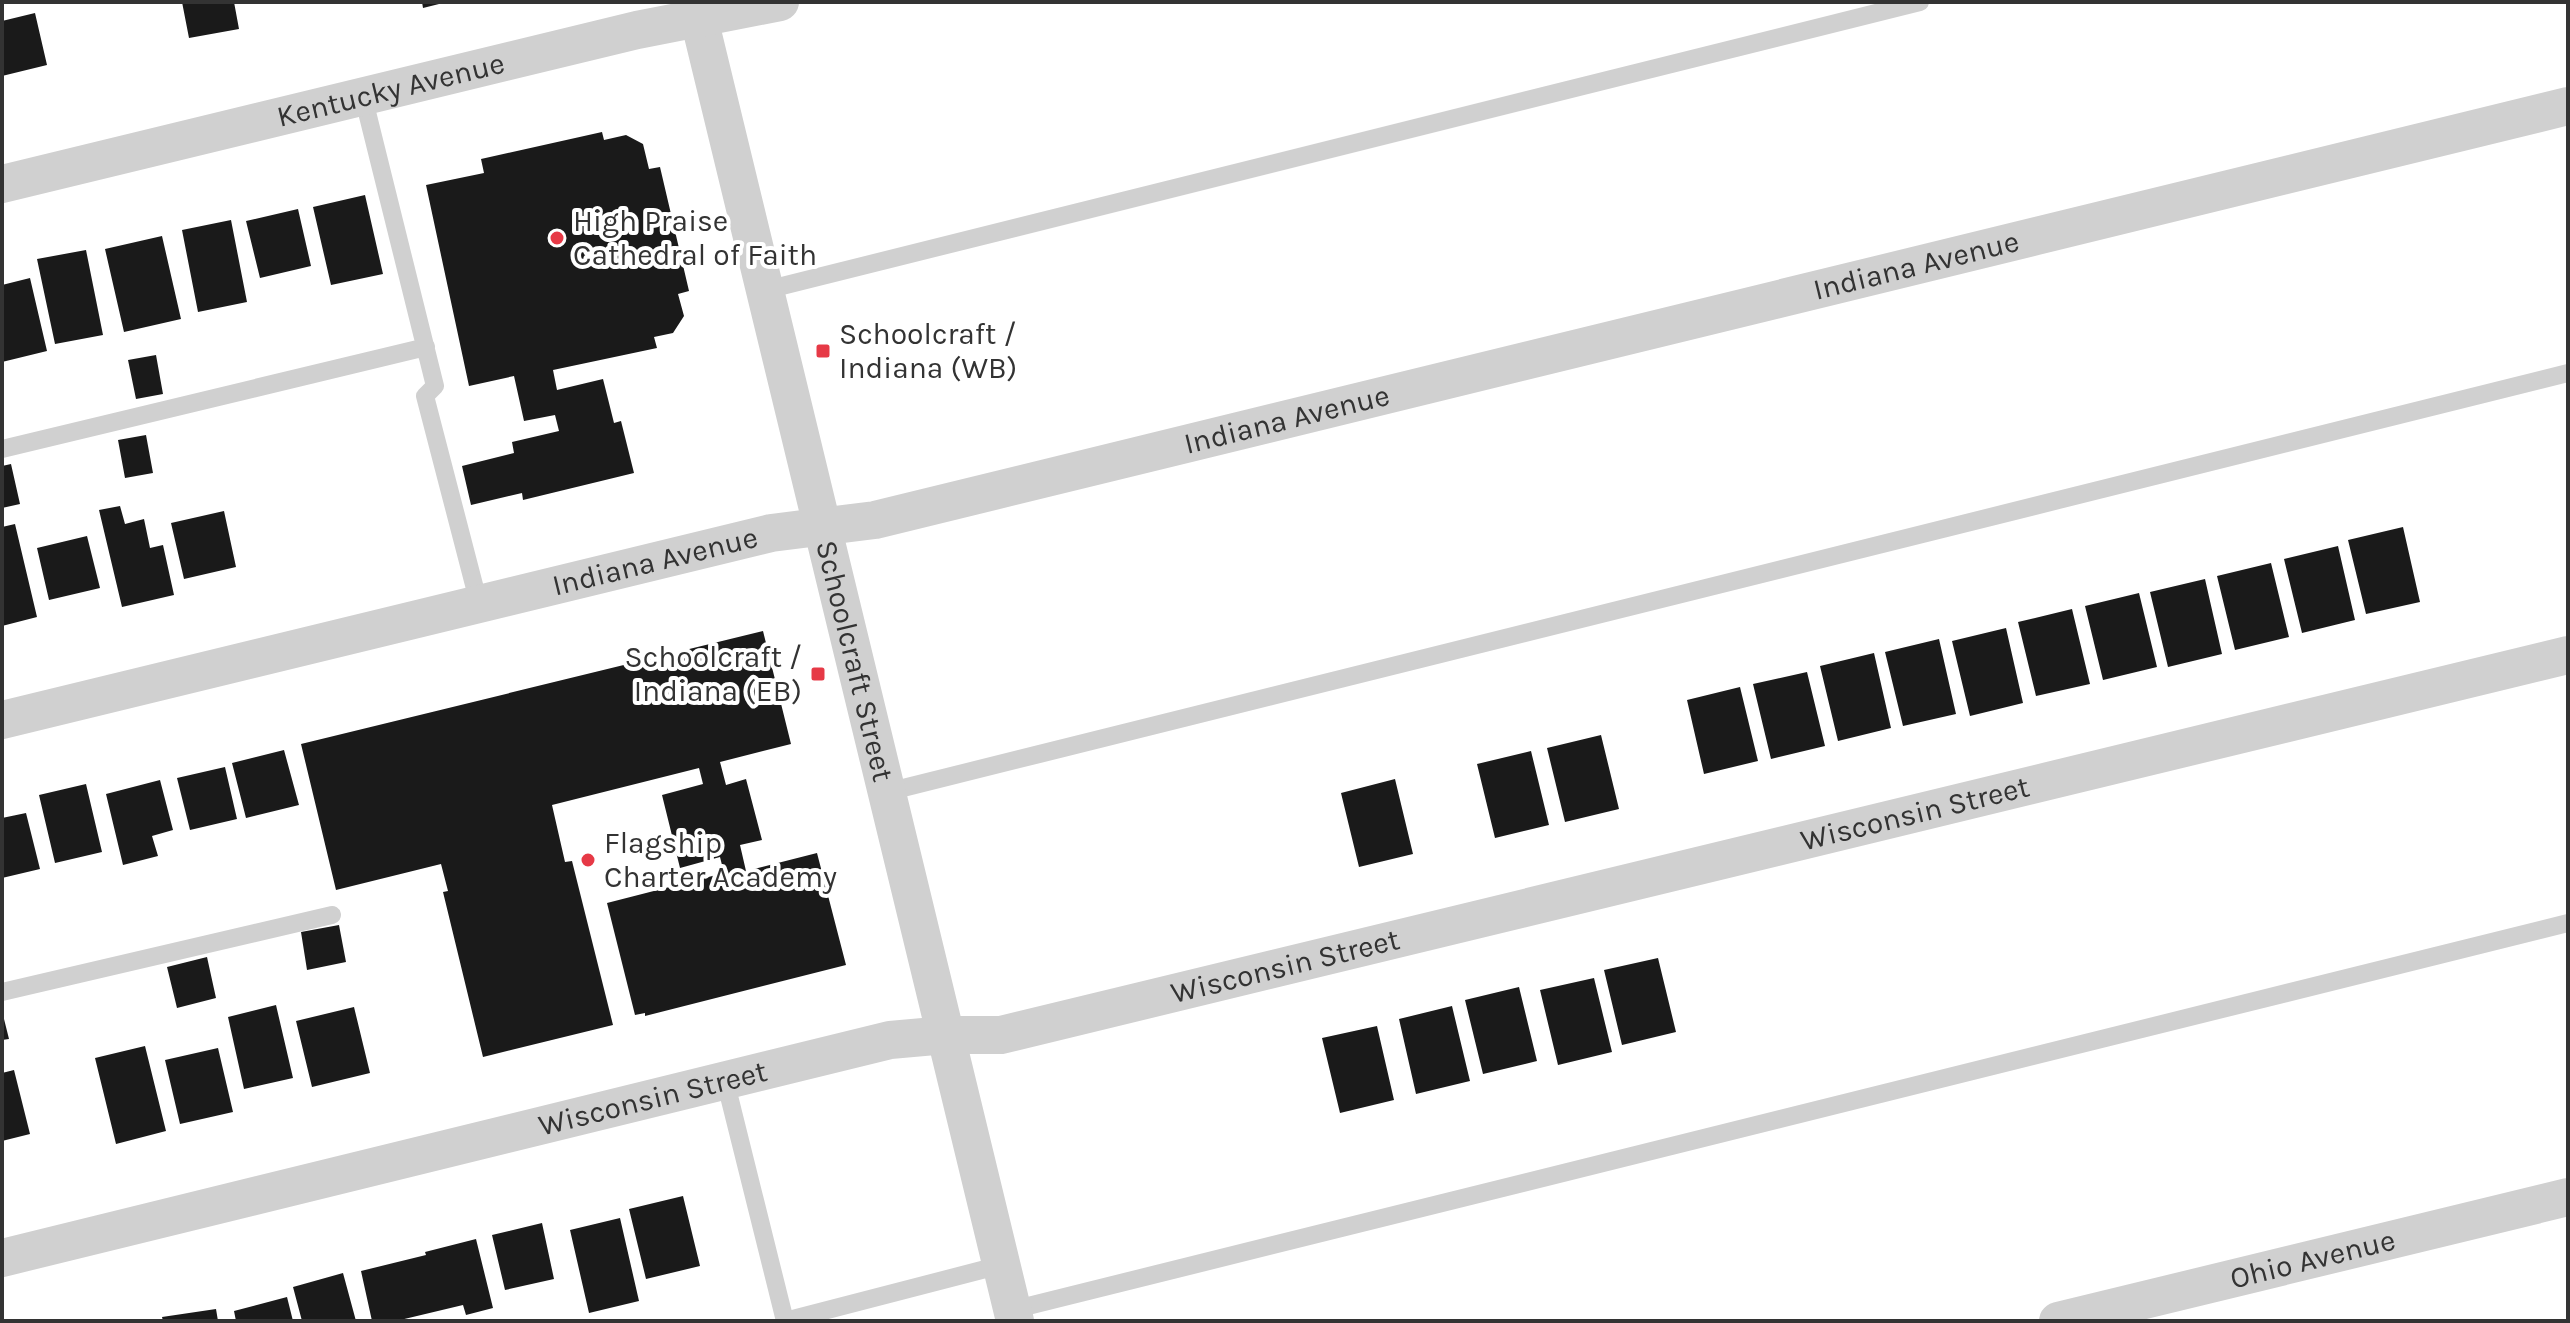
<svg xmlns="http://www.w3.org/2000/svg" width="2570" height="1323" viewBox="0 0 2570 1323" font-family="Karla,sans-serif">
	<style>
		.building { fill: #1a1a1a }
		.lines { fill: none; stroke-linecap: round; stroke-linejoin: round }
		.lane { stroke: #d0d0d0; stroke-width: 18 }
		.street { stroke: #d0d0d0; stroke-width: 38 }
		.poi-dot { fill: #e63946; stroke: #fff; stroke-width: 3 }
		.labels { text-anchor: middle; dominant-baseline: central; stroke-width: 8; stroke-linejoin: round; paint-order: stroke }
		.street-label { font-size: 30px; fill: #333; stroke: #fff }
		.poi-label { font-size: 30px; fill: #333; stroke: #fff; text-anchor: start }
	</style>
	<rect width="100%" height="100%" fill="#fff"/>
	<!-- building -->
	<path class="building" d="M182 2H234L239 29 189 38Z
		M422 2H443V3L423 8Z
		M35 13 47 65 2 76V21Z
		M602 132 604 140 626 135 643 144 649 169 660 167 689 291 678 294 684 316 673 333 654 337 657 348 553 370 557 390 603 379 614 423 621 421 634 473 523 500 522 493 471 505 462 466 514 453 512 442 559 431 555 415 524 421 514 376 469 386 426 185 484 173 481 159Z
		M365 195 383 274 331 285 313 207Z
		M298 209 311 266 260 278 246 221Z
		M231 220 247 302 198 312 182 230Z
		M162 236 181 319 124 332 105 249Z
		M86 250 103 335 55 344 37 259Z
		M30 278 47 351 2 362V285Z
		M156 355 163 394 136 399 128 360Z
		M146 435 153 473 125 478 118 440Z
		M11 464 20 504 2 508V466Z
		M120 506 125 524 144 519 150 548 163 545 174 595 122 607 99 510Z
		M224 511 236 567 184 579 171 523Z
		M15 524 37 617 2 626V527Z
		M2403 527 2420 602 2366 614 2348 540Z
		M87 536 100 588 49 600 37 548Z
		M2338 546 2355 620 2302 633 2284 559Z
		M2271 563 2289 637 2235 650 2217 576Z
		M2205 579 2222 654 2168 667 2150 592Z
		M2139 593 2157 667 2103 680 2085 606Z
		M2072 609 2090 684 2036 696 2018 622Z
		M2006 628 2023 703 1970 716 1952 641Z
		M763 631 791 744 720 762 726 785 746 779 762 840 740 845 746 871 817 853 846 965 645 1016V1013L635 1015 607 903 724 873 720 857 680 868 662 795 703 784 699 768 552 805 565 862 572 861 613 1025 483 1057 443 892 448 891 441 864 336 890 301 744Z
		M1939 639 1956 714 1903 726 1885 652Z
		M1874 653 1891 728 1838 741 1820 666Z
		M1807 672 1825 746 1771 759 1753 684Z
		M1740 687 1758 761 1704 774 1687 700Z
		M1601 735 1619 809 1565 822 1547 748Z
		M284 750 299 805 246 818 232 763Z
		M1531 751 1549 825 1495 838 1477 764Z
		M225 767 237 819 190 830 177 778Z
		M1395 779 1413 854 1359 867 1341 793Z
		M160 780 173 830 152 836 158 856 123 865 106 794Z
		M86 784 102 852 55 863 39 795Z
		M26 813 40 869 2 878V818Z
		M339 925 346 962 307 970 301 932Z
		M207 957 216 998 177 1008 167 967Z
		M1658 958 1676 1032 1622 1045 1604 970Z
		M1594 978 1612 1052 1558 1065 1540 990Z
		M1519 987 1537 1061 1483 1074 1465 1000Z
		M276 1005 293 1078 244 1089 228 1017Z
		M1452 1006 1470 1081 1416 1094 1399 1019Z
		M354 1007 370 1073 312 1087 296 1021Z
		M2 1011 9 1039 2 1040Z
		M1377 1026 1394 1100 1340 1113 1322 1038Z
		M145 1046 166 1131 116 1144 95 1058Z
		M218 1048 233 1112 180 1124 165 1060Z
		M14 1070 30 1134 2 1141V1073Z
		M683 1196 700 1266 646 1279 629 1209Z
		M620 1218 639 1301 589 1313 570 1230Z
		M542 1223 554 1279 505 1290 492 1235Z
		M476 1239 493 1308 466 1315 463 1305 396 1321H372L361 1271 426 1255 425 1252Z
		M343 1273 356 1321H302L293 1287Z
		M287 1297 293 1321H236L234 1311Z
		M216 1309 218 1321H163L162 1317Z"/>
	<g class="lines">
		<!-- lane -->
		<path class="lane" d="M363 96 435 386 425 396 479 604
			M766 290 1920 2
			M2 449 426 347
			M887 792 2568 373
			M2 992 332 915
			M725 1080 785 1321 1001 1265
			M1012 1310 2568 923"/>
		<!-- street -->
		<g class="street">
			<path id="s1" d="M695 2 1015 1321"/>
			<path id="s2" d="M2 184 637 30 780 2"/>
			<path id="s3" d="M2 720 771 533 875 520 2568 106"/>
			<path id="s4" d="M2 1258 890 1040 946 1035H1001L2568 655"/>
			<path id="s5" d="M2058 1321 2568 1197"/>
		</g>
	</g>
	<!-- markers -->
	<g class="poi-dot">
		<circle cx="557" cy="238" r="8"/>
		<rect x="815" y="343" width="16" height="16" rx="4"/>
		<rect x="810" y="666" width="16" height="16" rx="4"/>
		<circle cx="588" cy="860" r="8"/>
	</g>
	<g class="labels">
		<!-- street labels -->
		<g class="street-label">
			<text stroke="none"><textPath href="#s2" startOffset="400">Kentucky Avenue</textPath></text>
			<text stroke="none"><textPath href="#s3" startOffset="1968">Indiana Avenue</textPath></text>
			<text stroke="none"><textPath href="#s3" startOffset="1320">Indiana Avenue</textPath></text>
			<text stroke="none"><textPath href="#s3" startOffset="672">Indiana Avenue</textPath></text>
			<text stroke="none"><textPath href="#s1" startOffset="678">Schoolcraft Street</textPath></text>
			<text stroke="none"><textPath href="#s4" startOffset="1966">Wisconsin Street</textPath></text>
			<text stroke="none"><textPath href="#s4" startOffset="1318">Wisconsin Street</textPath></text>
			<text stroke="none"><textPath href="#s4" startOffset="670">Wisconsin Street</textPath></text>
			<text stroke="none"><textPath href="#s5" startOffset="262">Ohio Avenue</textPath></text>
		</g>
		<!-- poi labels -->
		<g class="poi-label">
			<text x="573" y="221">High Praise<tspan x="573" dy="34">Cathedral of Faith</tspan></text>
			<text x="839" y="334">Schoolcraft /<tspan x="839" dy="34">Indiana (WB)</tspan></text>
			<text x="802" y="657" text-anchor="end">Schoolcraft /<tspan x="802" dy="34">Indiana (EB)</tspan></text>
			<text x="604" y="843">Flagship<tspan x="604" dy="34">Charter Academy</tspan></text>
		</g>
	</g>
	<!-- border -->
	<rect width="2570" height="1323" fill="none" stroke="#333333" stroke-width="8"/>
</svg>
